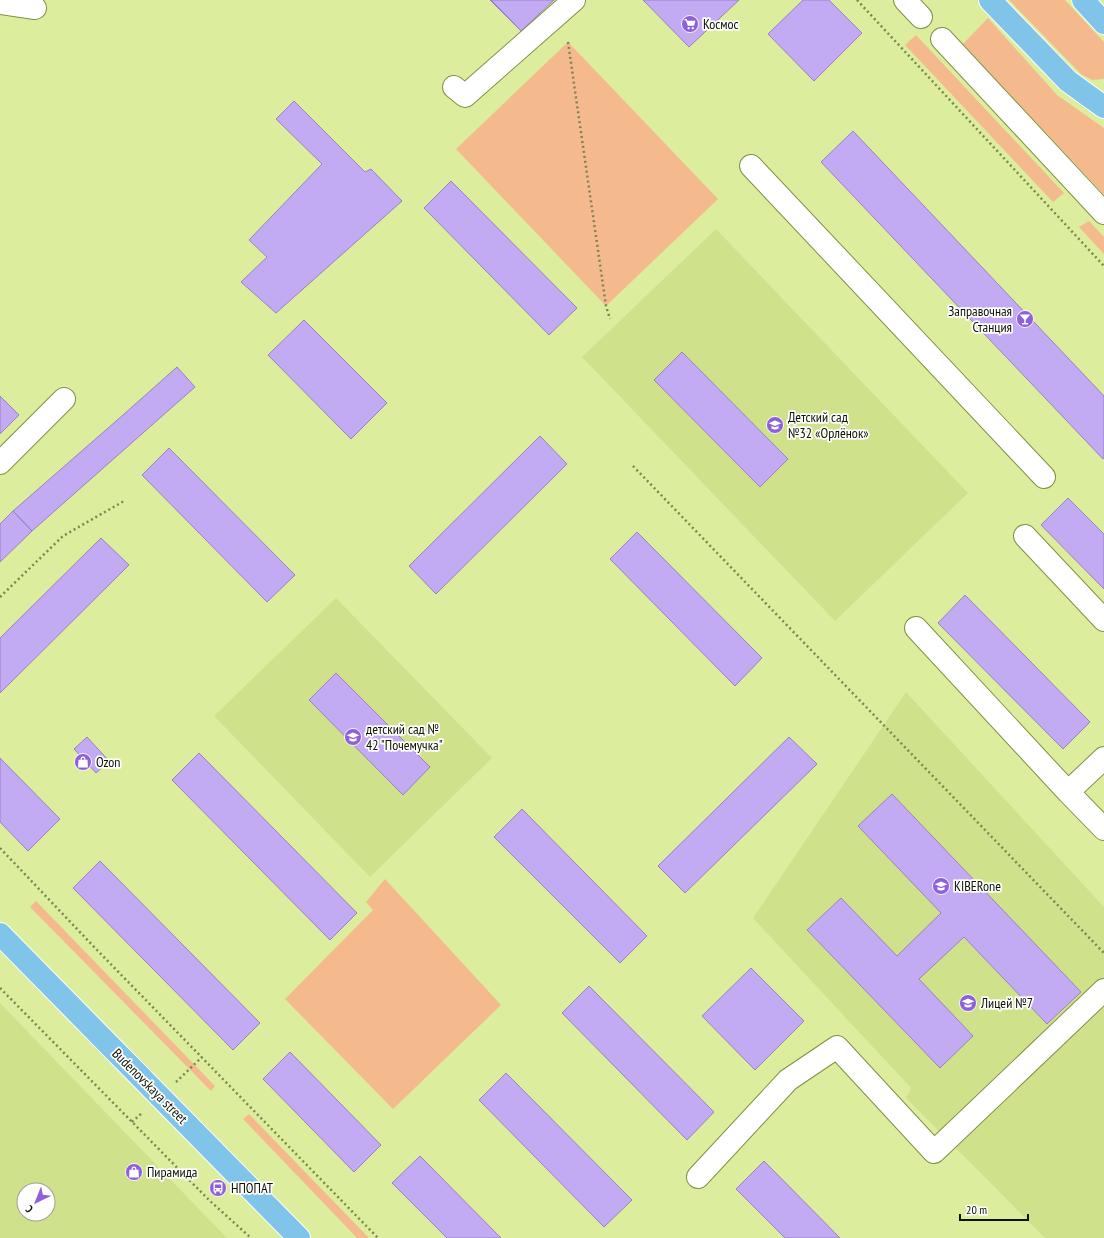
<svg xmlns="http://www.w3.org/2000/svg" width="1104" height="1238" viewBox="0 0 1104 1238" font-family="'PT Sans Narrow',sans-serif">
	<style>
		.built { fill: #cfe28b; fill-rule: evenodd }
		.green { fill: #f4ba8e }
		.building { fill: #c2abf3; stroke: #9881c6 }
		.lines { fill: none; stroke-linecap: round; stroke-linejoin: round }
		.minor-casing { stroke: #819044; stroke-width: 24 }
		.major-casing { stroke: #fff; stroke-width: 24 }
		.path { stroke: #7b8653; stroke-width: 2.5; stroke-dasharray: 2 3; stroke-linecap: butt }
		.minor { stroke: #fff; stroke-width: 22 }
		.major { stroke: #80c4ea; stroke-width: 22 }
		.labels { text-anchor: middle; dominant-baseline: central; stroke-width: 3.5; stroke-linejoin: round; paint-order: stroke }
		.poi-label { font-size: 14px; fill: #0e1300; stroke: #fff; text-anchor: start }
		.street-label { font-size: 14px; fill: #0e1300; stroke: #fff }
	</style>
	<rect width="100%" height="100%" fill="#dced9e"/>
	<!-- built -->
	<path class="built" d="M716 229 968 493 835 621 582 357Z
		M336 598 492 758 370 877 214 716Z
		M906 692 1104 907V1238H1045L906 1098 911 1088 753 918Z
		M0 1003 227 1238H0ZM24 1190H48V1214H24Z"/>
	<!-- green -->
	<path class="green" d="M1009 0H1065L1104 42V78L1103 79 1092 80 1081 74Z
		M988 18 1057 95 1104 128V195L963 44Z
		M916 35 1064 193 1053 202 905 45Z
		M568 42 718 199 606 306 456 149Z
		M1089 221 1104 237V254L1079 227Z
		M385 879 501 1005 393 1109 285 999 373 910 366 902Z
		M36 901 215 1086 211 1091 30 907Z
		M249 1114 369 1238H357L243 1119Z"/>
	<!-- building -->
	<path class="building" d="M490 0H491L521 31Z
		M491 0H554L521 31Z
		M643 0H739L689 47Z
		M803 0H829L862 33 814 81 768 34Z
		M294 101 365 172 371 169 402 201 276 313 241 282 267 257 249 240 322 164 276 119Z
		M853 131 1104 396V458L1103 459 821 162Z
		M451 181 577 308 549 335 424 208Z
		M304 320 387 403 351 439 268 355Z
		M682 352 788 459 760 487 654 380Z
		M177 367 195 387 32 531 13 511 123 415Z
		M0 396 19 415 0 434Z
		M540 436 567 464 436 594 409 566Z
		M169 448 295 575 267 602 142 475Z
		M1068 498 1104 534V589L1041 525Z
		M13 511 32 531 0 562V524Z
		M637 532 762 658 735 686 610 559Z
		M101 538 129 565 0 693V638Z
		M965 595 1090 722 1063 749 938 623Z
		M336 673 430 767 403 795 309 700Z
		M87 737 109 761 96 773 74 749Z
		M789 737 817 764 685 893 658 866Z
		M199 753 357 913 330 940 172 780Z
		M0 758 60 819 28 851 0 822Z
		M892 794 1081 992 1047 1024 964 937 919 979 973 1036 940 1068 807 930 841 898 897 956 941 913 858 826Z
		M522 809 647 936 620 963 494 837Z
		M100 861 260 1023 233 1050 73 888Z
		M751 968 804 1021 755 1070 702 1016Z
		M589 986 714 1112 687 1140 562 1013Z
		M290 1052 381 1145 354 1172 263 1079Z
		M506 1073 632 1200 604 1227 479 1100Z
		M420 1156 501 1238H447L392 1183Z
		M764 1161 840 1238H785L736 1189Z"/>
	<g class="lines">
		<!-- minor casing -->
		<g class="minor-casing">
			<path id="minor" d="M905 0 921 17
				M0 3 35 8
				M942 39 1104 213
				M454 87 465 96 574 0
				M751 166 1044 477
				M0 463 64 399
				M1025 536 1104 620
				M916 628 1068 792
				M1104 758 1068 792 1104 829
				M698 1177 788 1080 837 1047 934 1152 1104 990"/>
		</g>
		<!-- major casing -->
		<g class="major-casing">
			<path id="major" d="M990 0 1068 81 1104 107
				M1083 0 1104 23
				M0 934 299 1238"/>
		</g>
		<!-- path -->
		<path class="path" d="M857 0 1104 266
			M568 42 606 306 610 319
			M633 466 1104 953
			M0 597 63 536 124 501
			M0 848 97 950 378 1238
			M0 988 210 1201 251 1238
			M176 1082 202 1057
			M132 1122 143 1112"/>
		<!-- minor -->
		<use href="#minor" class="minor"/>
		<!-- major -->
		<use href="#major" class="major"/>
	</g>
	<!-- icons -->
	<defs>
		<g id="supermarket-disc" transform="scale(0.9)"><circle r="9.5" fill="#8f60d9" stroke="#fff"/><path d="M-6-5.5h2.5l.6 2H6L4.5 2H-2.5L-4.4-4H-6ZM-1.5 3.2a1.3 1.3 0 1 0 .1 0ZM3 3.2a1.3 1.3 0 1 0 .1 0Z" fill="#fff"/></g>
		<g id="bar-disc" transform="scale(0.9)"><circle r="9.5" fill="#8f60d9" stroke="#fff"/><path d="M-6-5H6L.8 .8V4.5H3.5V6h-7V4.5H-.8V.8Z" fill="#fff"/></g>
		<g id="school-disc" transform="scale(0.9)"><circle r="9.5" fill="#8f60d9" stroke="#fff"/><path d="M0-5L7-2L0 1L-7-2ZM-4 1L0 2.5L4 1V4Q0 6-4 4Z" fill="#fff"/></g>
		<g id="shop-disc" transform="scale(0.9)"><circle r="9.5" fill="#8f60d9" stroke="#fff"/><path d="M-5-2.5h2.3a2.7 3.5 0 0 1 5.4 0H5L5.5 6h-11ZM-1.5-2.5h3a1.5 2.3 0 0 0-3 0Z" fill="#fff"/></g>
		<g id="bus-disc" transform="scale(0.9)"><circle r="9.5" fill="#8f60d9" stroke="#fff"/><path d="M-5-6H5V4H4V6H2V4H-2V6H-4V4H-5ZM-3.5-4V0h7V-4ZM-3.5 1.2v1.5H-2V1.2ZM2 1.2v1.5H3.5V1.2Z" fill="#fff"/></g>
	</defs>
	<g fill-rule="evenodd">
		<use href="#supermarket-disc" x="690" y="24"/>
		<use href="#bar-disc" x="1025" y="319"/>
		<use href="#school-disc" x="775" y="425"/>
		<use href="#school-disc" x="353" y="737"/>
		<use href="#shop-disc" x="83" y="762"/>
		<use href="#school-disc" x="941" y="886"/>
		<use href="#school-disc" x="968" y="1003"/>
		<use href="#shop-disc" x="134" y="1172"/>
		<use href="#bus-disc" x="218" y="1188"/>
	</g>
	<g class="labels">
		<!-- poi labels -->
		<g class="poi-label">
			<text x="703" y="24">Космос</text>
			<text x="1012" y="311" text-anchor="end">Заправочная<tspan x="1012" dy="16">Станция</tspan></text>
			<text x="788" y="417">Детский сад<tspan x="788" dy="16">№32 «Орлёнок»</tspan></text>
			<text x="366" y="729">детский сад №<tspan x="366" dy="16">42 "Почемучка"</tspan></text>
			<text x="96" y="762">Ozon</text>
			<text x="954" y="886">KIBERone</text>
			<text x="981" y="1003">Лицей №7</text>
			<text x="147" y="1172">Пирамида</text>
			<text x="231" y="1188">НПОПАТ</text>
		</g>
		<!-- street labels -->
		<g class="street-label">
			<text transform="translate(150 1086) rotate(45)">Budenovskaya street</text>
		</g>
	</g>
	<!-- north arrow -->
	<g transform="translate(36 1202) rotate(223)"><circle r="19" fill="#ffffff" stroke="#9fa199"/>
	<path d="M0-3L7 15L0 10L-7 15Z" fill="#8f60d9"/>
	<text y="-6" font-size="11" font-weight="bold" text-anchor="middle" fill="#0e1300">С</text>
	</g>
	<!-- scale -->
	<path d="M960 1214v6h68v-6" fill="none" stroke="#0e1300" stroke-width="2"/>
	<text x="966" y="1214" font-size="12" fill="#0e1300" stroke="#ffffff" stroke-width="3" paint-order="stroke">20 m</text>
</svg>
